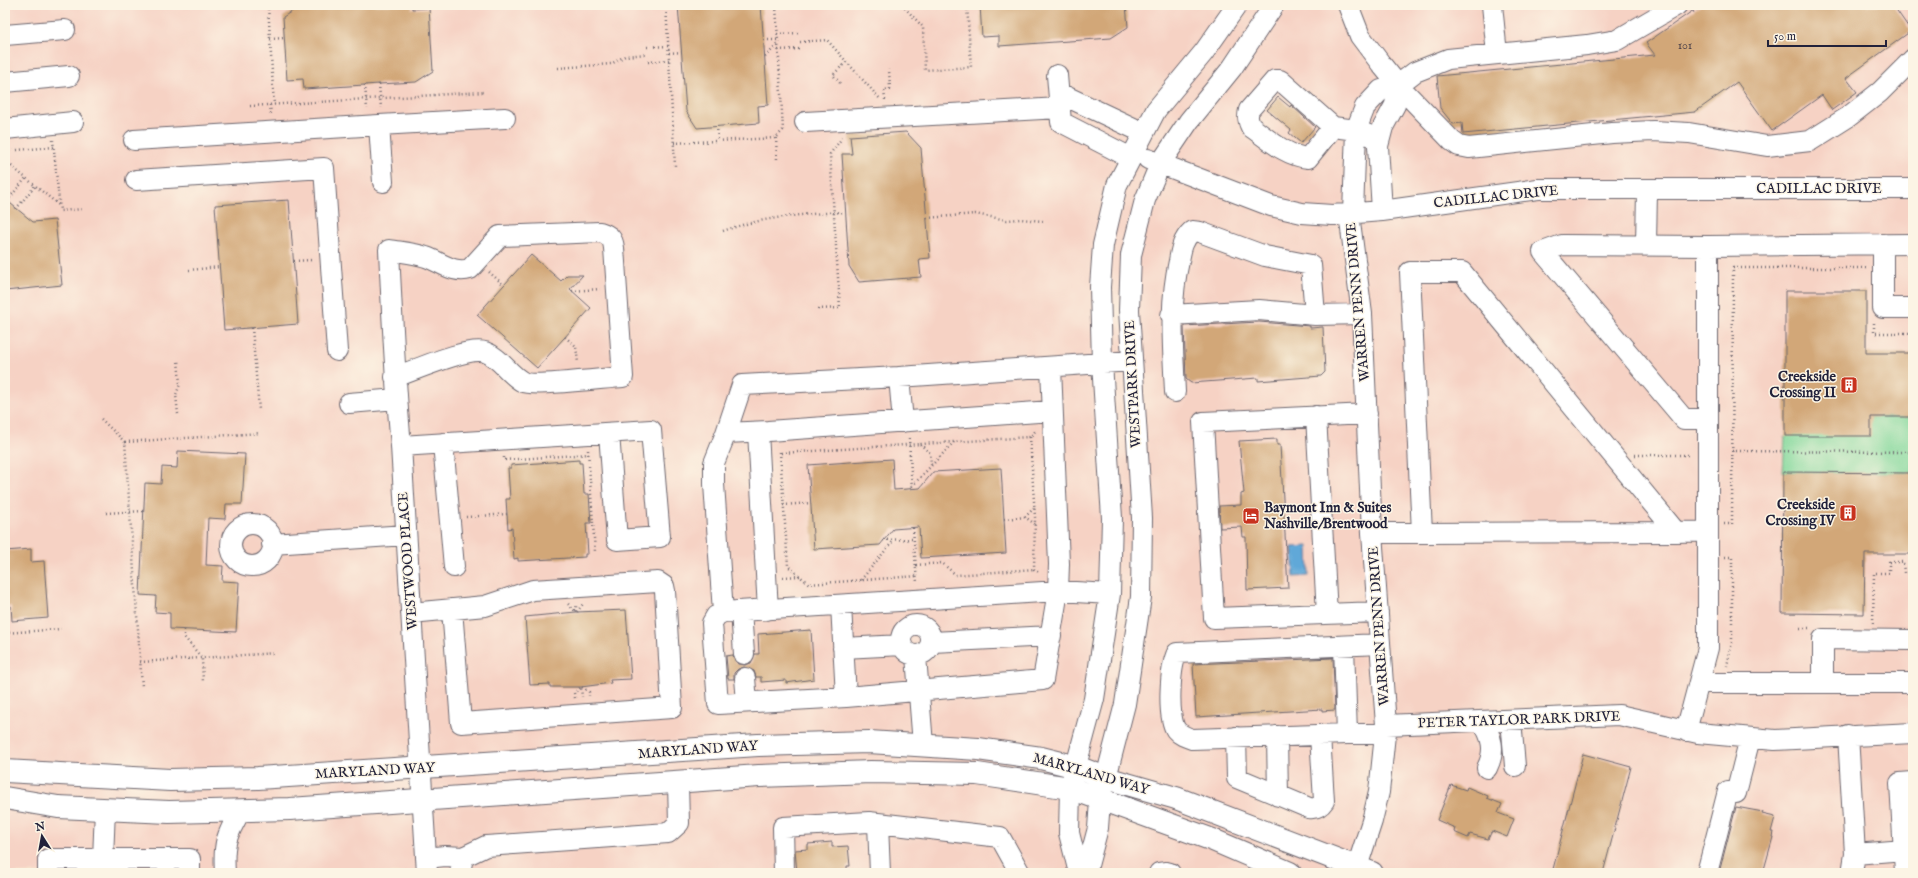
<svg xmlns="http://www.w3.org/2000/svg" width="1918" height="878" viewBox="0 0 1918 878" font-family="'IM FELL English',serif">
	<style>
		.built { fill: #f6d2c4 }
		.green { fill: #82d89b; stroke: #527d6b }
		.water { fill: #61a8d8; stroke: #42658a }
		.building { fill: #d2a778 }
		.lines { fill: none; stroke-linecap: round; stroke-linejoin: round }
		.minor-casing { stroke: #6d666e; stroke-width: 22 }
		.major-casing { stroke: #6d666e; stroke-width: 24 }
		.path { stroke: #6d666e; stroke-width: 2.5; stroke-dasharray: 1 3; stroke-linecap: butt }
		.minor { stroke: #fff; stroke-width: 20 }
		.major { stroke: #fff; stroke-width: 22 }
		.labels { text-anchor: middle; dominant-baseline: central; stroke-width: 3; stroke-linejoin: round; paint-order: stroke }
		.number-label { font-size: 12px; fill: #4e434a }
		.street-label { font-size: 14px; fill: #22223b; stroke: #fcf5e5 }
		.poi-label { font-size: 14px; font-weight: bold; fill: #22223b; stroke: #fcf5e5; text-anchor: end }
	</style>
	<rect width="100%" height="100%" fill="#fcf5e5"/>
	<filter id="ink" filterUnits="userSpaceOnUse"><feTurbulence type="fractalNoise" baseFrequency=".025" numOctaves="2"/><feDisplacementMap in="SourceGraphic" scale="8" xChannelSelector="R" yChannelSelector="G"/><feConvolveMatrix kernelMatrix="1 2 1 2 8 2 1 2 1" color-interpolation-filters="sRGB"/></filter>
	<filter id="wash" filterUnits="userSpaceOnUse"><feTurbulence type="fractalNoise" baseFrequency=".012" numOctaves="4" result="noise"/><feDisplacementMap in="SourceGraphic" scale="16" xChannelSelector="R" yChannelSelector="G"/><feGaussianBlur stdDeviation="0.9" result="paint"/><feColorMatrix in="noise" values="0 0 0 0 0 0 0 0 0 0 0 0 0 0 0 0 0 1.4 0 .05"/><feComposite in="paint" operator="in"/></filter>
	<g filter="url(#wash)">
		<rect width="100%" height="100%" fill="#f7e5cc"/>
		<!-- built -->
		<path class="built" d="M5 5H1913V873H5Z"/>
		<!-- green -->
		<path class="green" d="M1871 417H1913V473L1783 472 1785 436Z"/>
		<!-- water -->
		<path class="water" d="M1308 546 1309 576 1294 577 1292 547Z"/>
		<g id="blocks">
			<!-- building -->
			<path class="building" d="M316 5H412V9L429 8 433 71 416 82 379 84 304 89 303 79 287 80 283 17 300 6Z
				M678 5H761L768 105 758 106 759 123 697 128 686 111Z
				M980 5H1126L1128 27 1111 38 999 46V36L982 37Z
				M1701 5H1893L1911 31 1846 78 1857 92 1832 110 1822 95 1772 131 1737 82 1695 112 1463 134 1462 123 1453 124 1440 108 1437 76 1655 55 1646 43Z
				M1278 97 1290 107 1291 105 1315 127 1301 143 1289 133 1291 130 1267 110Z
				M906 132 921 148 930 258 919 259 921 277 859 282 849 266 842 154H852L850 136Z
				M5 199 33 222 55 220 62 285 5 291Z
				M289 200 298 324 224 330 215 205Z
				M531 255 561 281 567 275H583L570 289 591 308 537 368 477 315Z
				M1785 291H1866V353H1913V417H1871V436H1785Z
				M1259 322 1310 326V328L1323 327 1325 372 1321 376 1258 381V378L1191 383 1186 379 1184 326Z
				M1277 439V445H1280L1288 588 1247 590 1246 537H1243L1242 527 1220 528 1219 506 1241 505V494L1244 493 1239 441Z
				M178 451 245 454 242 504H226L225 519 208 518 206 565 223 566 222 581 239 582 236 632 170 629V613L155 612 156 596 140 595 145 483 161 484 162 467 177 468Z
				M892 459 894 490 920 488 933 472 1001 468 1006 553 921 558 919 527 893 529 880 545 814 549 808 465Z
				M579 460V463H582L584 494H589L591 523H586L588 554H585V557L518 561V558L514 559 512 528 508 529 506 499H510L508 468H511V465Z
				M1783 472 1913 473V554H1865L1864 614 1782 613Z
				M31 549V562L44 561 48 618 12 621 11 606 5 607V551Z
				M626 610 631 679 610 680 611 683 581 687H550V684L530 685 525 617 576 612Z
				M811 630 814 679 786 683V680L761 682V677H756L754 671 744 667 738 669 734 673V679H728L726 656 733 655 735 661 739 664 745 665 751 663 755 654H759L758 634Z
				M1333 658 1335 710 1322 711V709L1196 717 1193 664Z
				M1583 754 1631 767 1603 873H1552Z
				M1451 785 1466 790 1467 787 1488 796 1487 798 1502 804 1498 813 1514 819 1507 837 1492 831 1488 839 1470 834 1468 838 1454 832 1455 828 1437 820Z
				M1736 807 1763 812 1762 814 1775 817 1771 832H1773L1772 837H1773L1763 873H1719Z
				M832 842V847L848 846 850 866H847V873H797L795 850 808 849V844Z"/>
		</g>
	</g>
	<g filter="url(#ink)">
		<use href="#blocks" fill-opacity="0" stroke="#6d666e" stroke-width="1"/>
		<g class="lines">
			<!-- minor casing -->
			<g class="minor-casing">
				<path id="minor" d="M1348 5 1360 36 1381 64 1398 85 1452 141 1459 146 1469 148 1612 133 1653 131 1689 133 1767 146 1810 141 1848 117 1880 92 1913 59
					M1492 5 1497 54
					M5 35 65 30
					M1057 75 1061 122 1131 158
					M5 82 69 76
					M1059 93 1144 133
					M805 122 1060 108
					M379 125 505 118
					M1333 127 1308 158C1286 156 1268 139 1251 127 1248 121 1247 117 1249 110L1275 80H1280L1333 127 1356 130 1379 139
					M5 129 73 122
					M134 140 379 125 383 182
					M1148 159 1271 206 1302 213 1332 215 1382 211 1538 189H1913
					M136 180 324 168 337 351
					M1382 211 1378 146 1383 127 1395 105 1398 85
					M1353 213 1356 130 1365 107 1381 90 1398 85 1415 72 1448 59 1587 45 1617 40 1677 5
					M1349 214 1362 314 1372 533 1386 725 1379 792 1372 821 1357 867
					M1883 244V308H1913
					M1646 245 1647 190
					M1708 246 1913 244
					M1171 315 1259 310 1315 315
					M1051 367 1059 564 1058 591 1043 680 846 697 718 704 712 623 716 616 723 612 1058 591 1110 594
					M395 377C413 371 469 346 485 352 500 357 509 375 523 382 533 387 606 378 623 377L614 248C613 239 610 235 600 232L500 236 470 269C453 274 441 262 426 257 415 253 401 252 389 250 392 315 395 381 401 446L427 873
					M899 377 903 422
					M1175 392C1173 347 1169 304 1179 261 1181 249 1183 239 1192 231L1200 232 1265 256 1311 265 1315 315 1362 314
					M349 403 397 399
					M1367 414 1203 422 1214 618 1378 612
					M1316 416 1327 614
					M1708 419H1684L1543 252 1562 245 1708 246V531
					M758 432 768 610
					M726 433 742 385 899 377 1132 361
					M443 443 454 567
					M401 446 651 430 660 537 617 540 609 433
					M231 545a21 21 0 1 1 42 0a21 21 0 1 1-42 0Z
					M1372 533H1422L1410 272H1462L1676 532 1708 531V648L1686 731
					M1422 533 1676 532
					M272 544 406 535
					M841 605 846 697
					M741 611 744 654
					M723 612 714 484V463L726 433 768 431 1052 411
					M411 613 485 606 533 590 658 582 664 586 665 591 672 708 461 723 452 609
					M901 640a15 15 0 1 1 30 0a15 15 0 1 1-30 0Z
					M932 642 1051 636
					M1380 644 1177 653C1170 667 1167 717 1176 730 1180 735 1186 737 1192 739L1347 734H1386
					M1344 646 1347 734
					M843 648 902 645
					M916 656 923 745
					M745 678 747 702
					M1700 683H1913
					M1823 683V639L1913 640
					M1511 720 1515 766
					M1482 721C1492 737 1496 750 1487 768
					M1386 725 1619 715 1698 733 1775 740 1913 733
					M1848 735 1855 854 1852 873
					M1277 736 1278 796
					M1236 737 1237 778 1309 808C1316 809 1320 807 1324 801L1320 735
					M1736 793 1750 738
					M878 824 880 873
					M1855 854 1904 850 1913 856
					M426 858 445 856 463 857
					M103 859 105 809
					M48 873V859H190V873
					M225 873C223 843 226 836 241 810
					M460 873 463 857 486 846 668 833 679 823 678 783
					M784 873 783 827 869 822 1000 837 1020 873
					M1079 873 1069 833 1070 788 1094 699 1110 594 1112 518 1102 363 1100 287 1103 245 1117 185 1156 110 1204 52 1237 5
					M1086 873 1098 828 1100 801 1125 704 1141 597 1142 518 1129 310 1131 255 1145 200 1160 164 1189 121 1232 68 1274 5
					M1159 873 1166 872 1170 873
					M1707 873 1728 791
					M1905 873 1900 783 1913 782"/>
			</g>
			<!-- major casing -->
			<g class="major-casing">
				<path id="major" d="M5 771 170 780 258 778 758 745 869 742 978 749 1041 758 1077 767 1106 778 1176 798 1372 873
					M5 798 58 807 169 812 290 809 759 776 871 772 977 774 1070 788 1213 840 1290 873"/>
			</g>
			<!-- path -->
			<path class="path" d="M268 5 274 105
				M666 5 675 166
				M902 5 923 27 925 70 971 67 967 5
				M1693 12 1703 5
				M777 34 800 33
				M270 39 284 38
				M764 40H778
				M800 42 827 40 881 100
				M647 47 668 46
				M778 50 801 49
				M669 53 682 52
				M765 57 778 44
				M648 62 669 60
				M558 68 611 64 625 56 647 54
				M840 83 833 75 846 62
				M379 84 381 108
				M365 85 367 109
				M885 100 884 90 890 89 889 69
				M270 105 271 115
				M250 106 484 92
				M717 126 718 141
				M776 138 777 159
				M53 140 60 211 83 209
				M674 143 776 138 783 130 776 5
				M5 151 54 147
				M5 161 60 206
				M7 201 26 178
				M16 209 35 186
				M927 218 975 214 1007 220 1020 219 1043 221
				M723 231C762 217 804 214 845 212
				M294 261 313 260
				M189 270 220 267
				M489 272 504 285
				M572 291 600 289
				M818 309 840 308 830 154 842 138
				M1874 323V333H1913
				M252 328 259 410
				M565 337 576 346 578 363
				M178 414 176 395 180 384 178 360
				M101 419 125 442 142 687
				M1030 437 1035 517 1034 569 1040 574
				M909 438 912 489
				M125 442 260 433
				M920 444 930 453 931 465
				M588 450 595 552
				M1732 451 1913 452
				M780 452 788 566 809 584 917 576
				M781 453 1030 437 1036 430
				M1635 455H1690
				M504 457V460L589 454
				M912 486 954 442
				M783 505 811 503
				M1034 508 1025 517 1035 524
				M106 513 144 511
				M466 517 507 514
				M1004 519 1025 517
				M1724 524H1732L1733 268H1867
				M913 528 917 583
				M883 540 914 539
				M1725 557H1732V642L1727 666
				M916 565 942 563 956 575 1034 569
				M783 577 800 576
				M861 580 894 540
				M568 604 576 612V605
				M577 612 583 604
				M1873 623 1874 573H1889V562H1903L1904 573H1913
				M1800 628H1810
				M184 630V637L202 658 203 683
				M5 633 61 629
				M140 662 275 653
				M582 687 589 692V696
				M575 698 574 693 581 687 582 697"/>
			<!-- minor -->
			<use href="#minor" class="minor"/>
			<!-- major -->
			<use href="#major" class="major"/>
		</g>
	</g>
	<!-- icons -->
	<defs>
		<g id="building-square" transform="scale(0.9)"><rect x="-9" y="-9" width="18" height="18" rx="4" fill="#c8321e" stroke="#fcf5e5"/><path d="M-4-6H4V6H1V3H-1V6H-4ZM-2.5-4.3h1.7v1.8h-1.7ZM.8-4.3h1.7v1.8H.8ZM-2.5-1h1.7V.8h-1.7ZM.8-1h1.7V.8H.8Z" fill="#fff"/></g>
		<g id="hotel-square" transform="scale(0.9)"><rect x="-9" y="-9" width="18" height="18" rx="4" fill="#c8321e" stroke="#fcf5e5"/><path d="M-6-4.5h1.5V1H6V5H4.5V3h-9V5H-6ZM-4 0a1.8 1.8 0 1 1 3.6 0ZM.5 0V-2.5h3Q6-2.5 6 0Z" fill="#fff"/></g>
	</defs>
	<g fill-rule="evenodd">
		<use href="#building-square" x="1849" y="385"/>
		<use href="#building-square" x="1848" y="513"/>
		<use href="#hotel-square" x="1251" y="516"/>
	</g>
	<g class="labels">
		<!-- number labels -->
		<g class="number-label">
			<text x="1685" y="45">101</text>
		</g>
		<!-- street labels -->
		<g class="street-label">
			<text x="1819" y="189">CADILLAC DRIVE</text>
			<text transform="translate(1496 197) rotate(-6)">CADILLAC DRIVE</text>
			<text transform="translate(1358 302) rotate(-95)">WARREN PENN DRIVE</text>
			<text transform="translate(1133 384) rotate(-93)">WESTPARK DRIVE</text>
			<text transform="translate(408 561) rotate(-94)">WESTWOOD PLACE</text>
			<text transform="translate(1379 626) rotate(-94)">WARREN PENN DRIVE</text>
			<text transform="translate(1519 720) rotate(-2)">PETER TAYLOR PARK DRIVE</text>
			<text transform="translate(698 750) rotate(-4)">MARYLAND WAY</text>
			<text transform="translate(375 771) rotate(-3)">MARYLAND WAY</text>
			<text transform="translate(1091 774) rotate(16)">MARYLAND WAY</text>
		</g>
		<!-- poi labels -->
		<g class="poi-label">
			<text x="1836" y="377">Creekside<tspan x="1836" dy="16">Crossing II</tspan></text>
			<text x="1835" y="505">Creekside<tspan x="1835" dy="16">Crossing IV</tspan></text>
			<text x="1264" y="508" text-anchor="start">Baymont Inn &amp; Suites<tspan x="1264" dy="16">Nashville/Brentwood</tspan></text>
		</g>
	</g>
	<!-- margin -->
	<rect width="1918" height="878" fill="none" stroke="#fcf5e5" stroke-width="20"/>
	<!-- north arrow -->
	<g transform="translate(42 836) rotate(349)" stroke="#fcf5e5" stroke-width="3" paint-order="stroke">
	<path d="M0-3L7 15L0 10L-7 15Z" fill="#22223b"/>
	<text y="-6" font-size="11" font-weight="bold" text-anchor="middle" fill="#22223b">N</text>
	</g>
	<!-- scale -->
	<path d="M1768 40v6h118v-6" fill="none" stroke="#22223b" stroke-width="2"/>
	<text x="1774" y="40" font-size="12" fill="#22223b" stroke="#fcf5e5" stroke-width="3" paint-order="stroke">50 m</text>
</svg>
